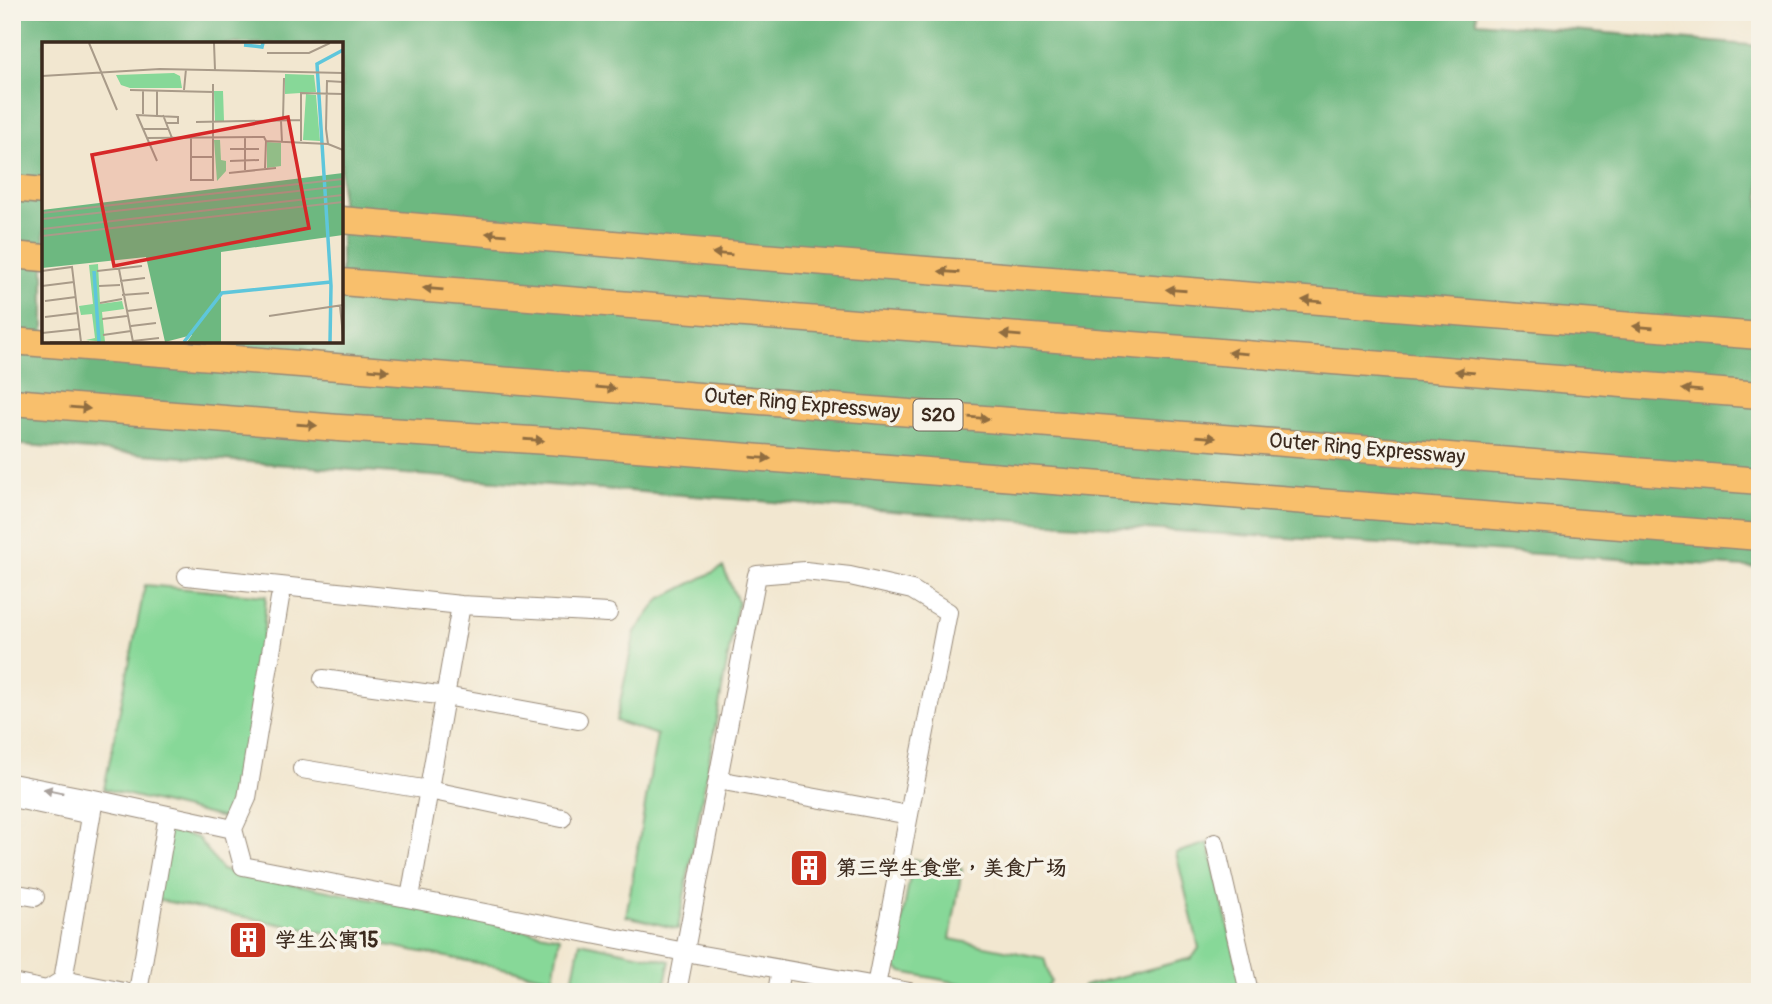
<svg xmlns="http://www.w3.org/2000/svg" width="1772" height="1004" viewBox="0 0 1772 1004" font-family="Pangolin,'LXGW WenKai TC',sans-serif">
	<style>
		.green { fill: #87d898; stroke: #61815b; stroke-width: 2 }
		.forest { fill: #6db880; stroke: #54714f; stroke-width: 2; fill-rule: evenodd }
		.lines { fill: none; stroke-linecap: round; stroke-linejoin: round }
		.minor-casing { stroke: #968877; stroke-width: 20 }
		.highway-casing { stroke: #968877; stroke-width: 29 }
		.minor { stroke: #fff; stroke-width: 18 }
		.highway { stroke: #f8bf6c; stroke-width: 26 }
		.oneway { fill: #906d41 }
		.oneway2 { fill: #a79f9a }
		.labels { text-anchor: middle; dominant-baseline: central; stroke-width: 7; stroke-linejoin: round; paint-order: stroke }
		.shield { fill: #f7f3e8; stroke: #73665b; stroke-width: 2 }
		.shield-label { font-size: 19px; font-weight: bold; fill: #3b2a1e }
		.street-label { font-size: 21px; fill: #3b2a1e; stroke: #f7f3e8 }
		.poi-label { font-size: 21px; font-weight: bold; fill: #3b2a1e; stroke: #f7f3e8; text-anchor: start }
		.inset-river { fill: none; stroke: #5ec6db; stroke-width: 3.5 }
		.inset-road { fill: none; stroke: #a99b89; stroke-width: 2 }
		.view { fill: #d62828; fill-opacity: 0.15; stroke: #d62828; stroke-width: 3.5 }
		.inset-edge { fill: none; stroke: #3b2a1e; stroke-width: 3.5 }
	</style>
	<rect width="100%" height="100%" fill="#f7f3e8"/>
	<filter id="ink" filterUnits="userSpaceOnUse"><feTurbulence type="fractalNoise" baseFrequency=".0143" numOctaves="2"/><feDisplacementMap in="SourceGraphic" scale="14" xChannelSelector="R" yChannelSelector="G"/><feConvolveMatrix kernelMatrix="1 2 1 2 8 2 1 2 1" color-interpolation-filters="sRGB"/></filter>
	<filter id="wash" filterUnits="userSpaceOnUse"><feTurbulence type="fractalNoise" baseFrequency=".00686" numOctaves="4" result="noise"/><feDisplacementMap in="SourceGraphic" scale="28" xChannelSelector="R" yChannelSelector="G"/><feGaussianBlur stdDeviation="1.57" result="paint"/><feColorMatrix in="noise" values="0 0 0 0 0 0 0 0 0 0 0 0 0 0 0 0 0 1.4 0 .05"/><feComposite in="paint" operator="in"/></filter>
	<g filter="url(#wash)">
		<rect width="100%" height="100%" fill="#f2e7d0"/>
		<!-- green -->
		<path class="green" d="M723 567 738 602 678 929 626 916 657 735 616 721 635 632 660 599Z
			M145 585 266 596 260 687 240 791 224 818 104 789Z
			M165 828 198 838 222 870 560 937 553 978 153 899Z
			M1208 843 1244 992H1080L1083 986 1192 958 1199 948 1176 853Z
			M913 859 962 869 950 939 1044 958 1051 982 1044 992H1004L902 972 894 966Z
			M580 942 670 961 663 992H570Z"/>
		<!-- forest -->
		<path class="forest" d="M12 12H1476L1477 22 1760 46V568L1048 523 12 444ZM44 44H341V341H44Z"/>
	</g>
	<g filter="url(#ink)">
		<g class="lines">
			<!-- minor casing -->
			<g class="minor-casing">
				<path id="minor" d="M187 576 461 605 608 613
					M323 679 445 696 578 720
					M302 769 429 790 562 818
					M718 780 909 815
					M12 783 94 799 233 829 243 866 685 952 910 992
					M12 798 91 815
					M233 829 247 798 280 598
					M1215 843 1249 992
					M12 893 35 897
					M410 898 461 605
					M63 980 94 799
					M12 983 47 990 63 980 124 992
					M138 992 168 815
					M677 992 757 575 805 571 850 576 912 590 948 612 876 986
					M777 992 781 969"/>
			</g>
			<!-- highway casing -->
			<g class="highway-casing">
				<path id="highway" d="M12 188 44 191
					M341 220 750 256 1760 336
					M12 255 44 258
					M341 282 1760 395
					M12 341 1760 481
					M12 402 339 428 548 441 1760 537"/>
			</g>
			<!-- minor -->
			<use href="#minor" class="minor"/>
			<!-- highway -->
			<use href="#highway" class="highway"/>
		</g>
		<!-- one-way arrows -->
		<defs><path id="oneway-solid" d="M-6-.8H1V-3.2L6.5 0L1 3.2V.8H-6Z" transform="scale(1.75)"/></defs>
		<g class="oneway">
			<use href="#oneway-solid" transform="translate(496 234) rotate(-175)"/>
			<use href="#oneway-solid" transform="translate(722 254) rotate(-175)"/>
			<use href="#oneway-solid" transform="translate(949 272) rotate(-176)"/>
			<use href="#oneway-solid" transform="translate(433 289) rotate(-175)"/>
			<use href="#oneway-solid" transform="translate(1176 290) rotate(-176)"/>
			<use href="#oneway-solid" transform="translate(1312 301) rotate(-175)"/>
			<use href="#oneway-solid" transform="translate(1643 327) rotate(-175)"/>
			<use href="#oneway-solid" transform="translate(1011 335) rotate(-175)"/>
			<use href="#oneway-solid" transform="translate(1238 353) rotate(-175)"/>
			<use href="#oneway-solid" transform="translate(379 370) rotate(5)"/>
			<use href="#oneway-solid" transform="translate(1465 372) rotate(-175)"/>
			<use href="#oneway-solid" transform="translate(606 388) rotate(5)"/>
			<use href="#oneway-solid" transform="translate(1692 390) rotate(-175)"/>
			<use href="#oneway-solid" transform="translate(80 408) rotate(5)"/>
			<use href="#oneway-solid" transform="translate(979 418) rotate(5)"/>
			<use href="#oneway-solid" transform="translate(307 425) rotate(4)"/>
			<use href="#oneway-solid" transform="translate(1206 437) rotate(5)"/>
			<use href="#oneway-solid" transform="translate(534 440) rotate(4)"/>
			<use href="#oneway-solid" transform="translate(761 458) rotate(5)"/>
		</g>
		<use class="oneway2" href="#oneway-solid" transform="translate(53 791) rotate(-169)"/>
	</g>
	<!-- icons -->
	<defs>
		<g id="building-square" transform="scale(2.0125)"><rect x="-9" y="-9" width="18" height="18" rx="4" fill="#c8321e" stroke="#f7f3e8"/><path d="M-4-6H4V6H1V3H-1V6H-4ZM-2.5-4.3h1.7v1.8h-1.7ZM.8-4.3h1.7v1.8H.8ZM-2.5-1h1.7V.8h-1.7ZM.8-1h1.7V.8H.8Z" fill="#fff"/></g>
	</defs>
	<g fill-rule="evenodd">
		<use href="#building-square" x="809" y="868"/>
		<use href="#building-square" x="248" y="940"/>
	</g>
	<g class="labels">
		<!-- shield labels -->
		<rect class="shield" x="913.5" y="399.5" width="49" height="31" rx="5"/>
		<g class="shield-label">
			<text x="938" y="415">S20</text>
		</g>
		<!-- street labels -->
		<g class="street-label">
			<text transform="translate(802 404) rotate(5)">Outer Ring Expressway</text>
			<text transform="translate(1367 449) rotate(5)">Outer Ring Expressway</text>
		</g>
		<!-- poi labels -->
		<g class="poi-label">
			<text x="836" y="868">第三学生食堂，美食广场</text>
			<text x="275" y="940">学生公寓15</text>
		</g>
	</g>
	<!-- overview -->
	<g transform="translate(42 42)">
		<rect width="301" height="301" fill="#f2e7d0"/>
		<path d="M132 31 138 34 140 46H88L79 43 74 33ZM243 32 272 33 274 50 243 52ZM172 49H181L182 79H173ZM264 52 274 53 278 99 261 98ZM172 98H178L179 118 184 119V129L175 139ZM225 100 239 101V124L225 126ZM56 222 58 262 80 259 82 267 60 270 63 300 44 298 53 296 50 272 39 273 37 264 51 262 47 223Z" fill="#87d898"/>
		<path d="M301 131V193L179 210V300H145L150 293 123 300 104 215 0 226V168Z" fill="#6db880"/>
		<path class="inset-river" d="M202 3 220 5 221 1M52 229 57 300M142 300 180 251 289 240M288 300 289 244 275 22 301 8"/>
		<path class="inset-road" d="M47 1 75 68M172 1 173 28M225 11H267L288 1M0 34 118 27 301 31M301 40 285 39 284 87 286 102 301 108M88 48 171 50M101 48V72M115 48V73M142 48 144 27M121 73 130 96M241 77 242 36M239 79 240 100M154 80 259 78M101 87H127M203 95V128M105 96 222 95 224 99 286 102M149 96V138H171V42M259 99V51L301 52M188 107H217M149 115H171M115 119 95 73 136 75V81H124M188 119 217 118M223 126 224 99M187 131 234 126M0 171 301 137M0 177 301 144M0 187 301 153M0 194 301 160M77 227 91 300M0 229 30 225 39 300M55 229 100 224M78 239 103 236M0 244 32 240M57 244 78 243M80 253 107 251M3 259 34 255M58 261 80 257M298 264 301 294M85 269 110 266M227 274 301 263M3 275 36 271M60 277 85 274M89 284 114 281M0 291 38 287M61 293 89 289M91 299 117 296M8 300H47"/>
		<path class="view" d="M246 75 267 186 72 224 50 113Z"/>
		<rect width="301" height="301" class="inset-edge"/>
	</g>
	<!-- margin -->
	<rect width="1772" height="1004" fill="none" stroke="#f7f3e8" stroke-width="42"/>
</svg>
